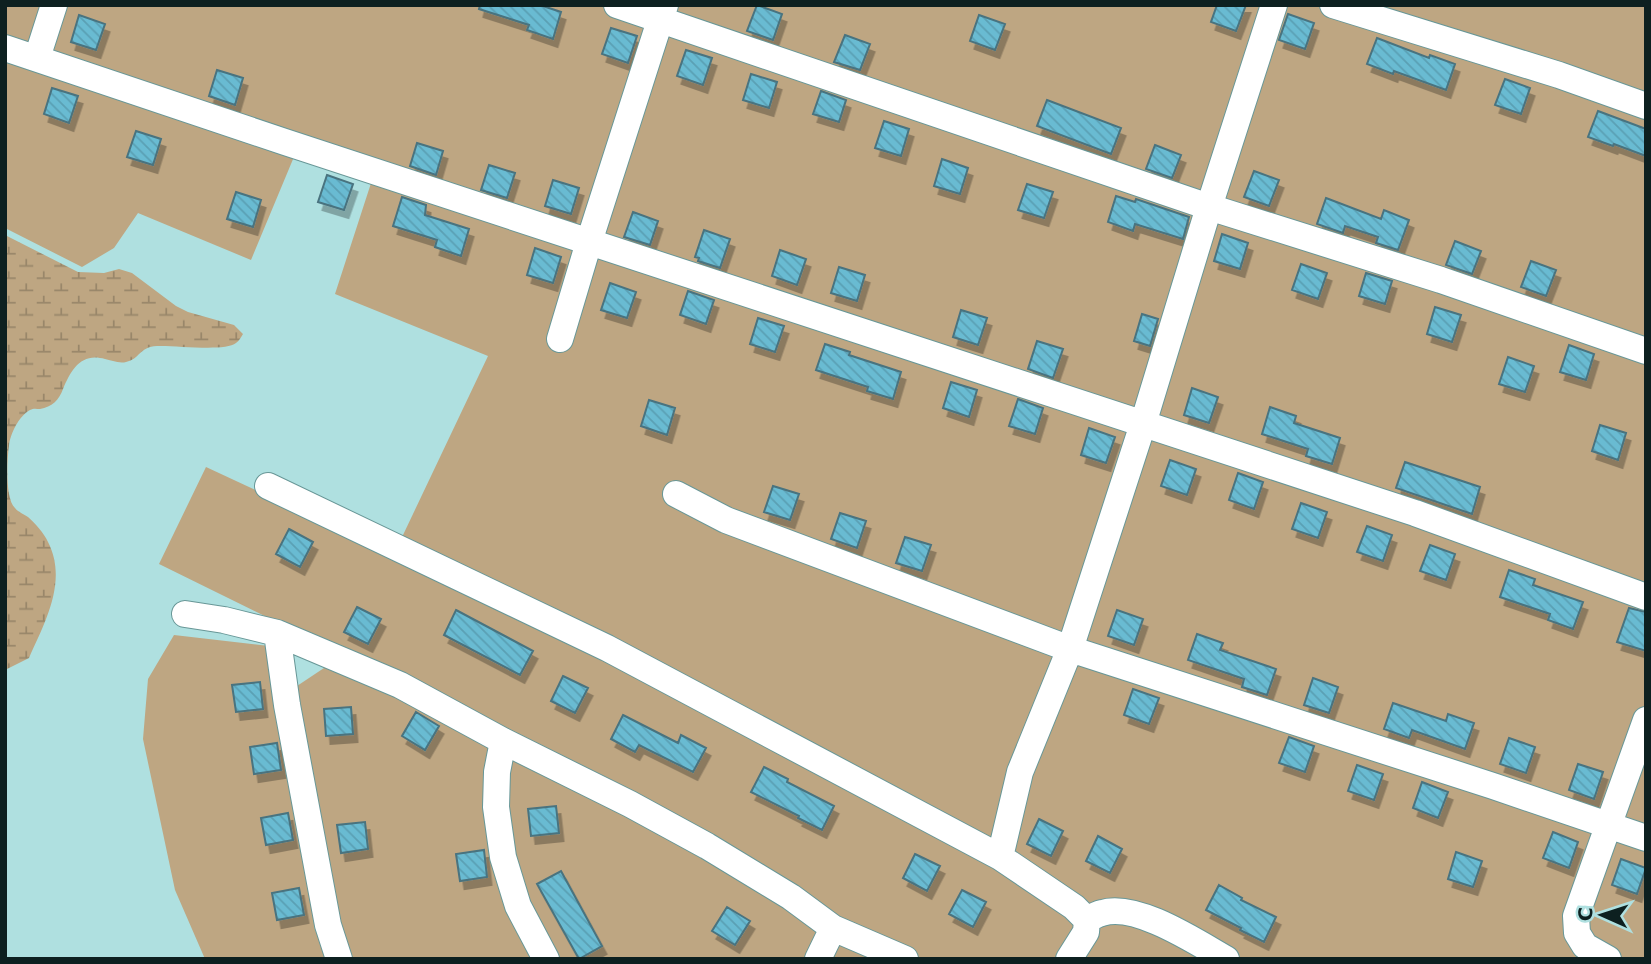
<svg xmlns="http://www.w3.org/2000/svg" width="1651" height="964" viewBox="0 0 1651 964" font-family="'DejaVu Sans',sans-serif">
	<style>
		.wetland { fill: url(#wetland-marsh) }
		.garden { fill: #bea682 }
		.building { fill: url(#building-back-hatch); stroke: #49737f; stroke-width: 2; filter: url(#shadow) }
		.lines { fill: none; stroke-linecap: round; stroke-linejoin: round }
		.minor-casing { stroke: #689797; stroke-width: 28 }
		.minor { stroke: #fff; stroke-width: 26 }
	</style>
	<defs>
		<pattern id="wetland-marsh" width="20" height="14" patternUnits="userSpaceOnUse" patternTransform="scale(1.75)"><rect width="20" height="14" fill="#bea682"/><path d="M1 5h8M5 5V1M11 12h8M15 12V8" fill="none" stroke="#99876a"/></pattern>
		<pattern id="building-back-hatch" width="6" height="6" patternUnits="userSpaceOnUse" patternTransform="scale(1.75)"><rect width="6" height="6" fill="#69bbd2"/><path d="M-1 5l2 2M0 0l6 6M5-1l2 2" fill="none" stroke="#5aa0b4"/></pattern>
		<filter id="shadow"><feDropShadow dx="4.5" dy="8" stdDeviation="0" flood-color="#0004"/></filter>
	</defs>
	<rect width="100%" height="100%" fill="#afe0e0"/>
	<!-- wetland -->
	<path class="wetland" d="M5 235 78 272 104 273 119 269 132 273 176 306 188 312 234 325 243 334C241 337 239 341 236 343 225 352 174 345 157 346 139 347 140 359 126 362 119 364 111 360 105 359 81 352 71 370 63 389 59 400 52 407 40 409 36 409 34 408 30 410 19 416 10 434 9 446 7 459 5 499 15 508 18 512 24 514 28 517 35 523 44 533 48 542 68 581 45 622 29 658L5 670Z"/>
	<!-- garden -->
	<path class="garden" d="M5 5H1646V959H349L341 941 291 690 330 664 334 650 159 564 206 467 394 554 488 356 335 294 373 177 296 152 251 260 138 213 114 248 82 267 5 228Z
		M174 635 269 646 315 930 330 959H205L175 890 143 739 148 679Z"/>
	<!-- building -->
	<path class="building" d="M480 5H540L561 12 553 39 527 30 529 25 479 9Z
		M757 5 782 14 773 40 747 31Z
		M1217 5H1246L1236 31 1211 22Z
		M1288 14 1314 23 1305 49 1279 40Z
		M79 15 105 24 96 50 71 42Z
		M979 15 1005 24 995 50 970 41Z
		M611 28 637 36 628 63 602 54Z
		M845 35 870 44 860 70 834 62Z
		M1377 38 1429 58 1430 55 1455 64 1446 90 1394 71 1393 74 1367 64Z
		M686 50 712 58 703 85 677 76Z
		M217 70 243 78 235 105 209 96Z
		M751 74 777 82 769 108 743 100Z
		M1505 79 1530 88 1521 114 1495 105Z
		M52 88 78 96 69 123 44 114Z
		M821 91 846 100 839 122 813 114Z
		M1047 100 1121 128 1111 154 1037 126Z
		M1598 111 1646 129V156L1614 144 1613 146 1588 137Z
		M884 121 909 129 901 156 875 148Z
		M136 131 161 139 153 165 127 157Z
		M417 143 443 151 436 175 410 166Z
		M1155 145 1181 155 1172 178 1146 169Z
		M942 159 968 168 960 194 934 186Z
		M489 165 515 173 507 198 481 190Z
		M1254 171 1279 180 1269 206 1244 197Z
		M327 175 353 184 344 210 318 202Z
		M553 180 579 188 571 214 545 206Z
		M1027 184 1053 192 1044 218 1018 210Z
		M236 192 261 200 253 227 227 219Z
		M1116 196 1135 202 1136 199 1189 217 1183 239 1135 224 1133 231 1108 222Z
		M402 197 426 205 425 215 469 229 461 256 435 247 437 240 393 226Z
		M1326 198 1381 219 1384 210 1409 220 1398 250 1376 243 1378 237 1345 226 1343 233 1317 224Z
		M633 212 658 221 650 245 624 237Z
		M704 230 730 239 720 268 698 261 699 258 695 257Z
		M1222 234 1248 243 1240 269 1214 261Z
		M1455 241 1481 251 1472 274 1446 265Z
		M535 248 561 257 553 283 527 275Z
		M780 250 806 259 797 285 772 276Z
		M1531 261 1556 270 1546 296 1521 287Z
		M1301 264 1327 273 1318 299 1292 290Z
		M839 267 865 275 857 301 831 293Z
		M1366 273 1392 281 1385 304 1359 296Z
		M610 283 636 292 627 318 601 310Z
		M688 291 714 300 706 324 680 315Z
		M1435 307 1461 315 1452 342 1427 334Z
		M961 310 987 318 978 345 953 337Z
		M1142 314 1158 319 1150 346 1134 341Z
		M758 318 784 326 775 352 750 344Z
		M1037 341 1063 349 1053 378 1028 369Z
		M825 344 850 352 849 355 901 372 893 399 867 391 868 387 816 370Z
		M1569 345 1594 354 1586 380 1560 372Z
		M1508 357 1534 366 1525 392 1499 384Z
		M951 382 977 390 969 417 943 408Z
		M1192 388 1218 397 1209 423 1184 415Z
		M1018 399 1043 408 1035 434 1009 426Z
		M649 400 675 408 667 435 641 426Z
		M1270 407 1296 416 1294 423 1340 438 1332 464 1306 456 1308 449 1262 434Z
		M1600 425 1626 433 1618 460 1592 451Z
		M1089 428 1115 437 1106 463 1081 455Z
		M1170 460 1196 469 1187 495 1161 486Z
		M1405 462 1480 487 1472 514 1396 488Z
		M1238 473 1263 482 1254 509 1229 500Z
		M773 486 799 494 790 520 764 512Z
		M1301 503 1327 512 1318 538 1292 529Z
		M840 513 866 521 857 548 831 539Z
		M1367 526 1392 535 1383 561 1357 552Z
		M289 529 313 542 300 567 276 554Z
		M905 537 931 545 922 571 896 563Z
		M1430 545 1455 554 1446 580 1420 571Z
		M1509 570 1535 579 1533 585 1583 602 1573 629 1548 620 1550 614 1500 597Z
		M357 607 381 619 368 644 344 632Z
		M1629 608 1646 612V651L1617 642Z
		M456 610 533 651 520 675 444 635Z
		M1117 610 1143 619 1134 645 1108 636Z
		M1197 634 1223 643 1220 650 1276 669 1267 695 1242 687 1244 679 1188 660Z
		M563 676 588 688 575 713 551 701Z
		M1313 678 1338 687 1329 713 1304 705Z
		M260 682 263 709 236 712 232 685Z
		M1133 689 1159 698 1149 724 1124 715Z
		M1393 703 1446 721 1448 714 1474 723 1465 749 1412 730 1409 738 1384 729Z
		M351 707 353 734 326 736 324 709Z
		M416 712 439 726 425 750 402 736Z
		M623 715 678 743 681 735 706 748 693 772 639 745 635 752 611 739Z
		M1289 737 1314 746 1305 772 1279 763Z
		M1509 738 1535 747 1526 773 1500 764Z
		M277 743 281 770 254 774 250 747Z
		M1578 764 1603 772 1594 799 1569 790Z
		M1357 765 1383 774 1374 800 1348 791Z
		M764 767 788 779 787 782 834 806 822 830 798 818 799 816 751 792Z
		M1422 782 1448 792 1438 818 1413 808Z
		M556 806 559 833 531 836 528 809Z
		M288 813 293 840 266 845 261 818Z
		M1039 819 1063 831 1051 856 1027 844Z
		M365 822 368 849 341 853 337 825Z
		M1553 832 1578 842 1569 868 1543 858Z
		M1098 836 1122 849 1110 873 1086 861Z
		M484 850 487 877 460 881 456 854Z
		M1456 852 1482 861 1473 887 1448 879Z
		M915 854 940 866 927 891 903 878Z
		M1621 859 1646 868 1637 894 1612 885Z
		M561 871 602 946 579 959 537 884Z
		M1219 885 1242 898 1241 900 1276 917 1264 942 1240 930 1241 928 1206 910Z
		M299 888 304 915 277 920 272 893Z
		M962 890 986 902 973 927 949 914Z
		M727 907 750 921 735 945 712 931Z"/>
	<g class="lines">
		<!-- minor casing -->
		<g class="minor-casing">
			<path id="minor" d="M617 5 1209 207 1441 280 1646 351
				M1333 5 1559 75 1646 106
				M5 48 285 142 1415 513 1646 597
				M37 58 54 5
				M560 339 589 242 665 5
				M268 486 607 648 1000 857 1074 907 1087 920 1086 932 1069 959
				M676 494 726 520 1070 649 1493 786 1646 838
				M185 614 224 620 277 633 400 685 503 741 630 804 707 846 791 897 833 928 905 959
				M277 633 287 705 328 925 339 959
				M503 741 497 772 496 807 503 857 518 906 546 959
				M1000 857 1020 772 1070 649 1143 424 1209 207 1274 5
				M1087 920C1092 917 1097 914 1102 913 1136 902 1196 942 1226 959
				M818 959 833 928
				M1608 959 1585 946 1577 933 1576 916 1646 720"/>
		</g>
		<!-- minor -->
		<use href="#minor" class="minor"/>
	</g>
	<!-- border -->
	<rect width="1651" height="964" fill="none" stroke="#0d2020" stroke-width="14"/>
	<!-- north arrow -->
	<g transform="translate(1602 915) rotate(273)" stroke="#afe0e0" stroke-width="5" paint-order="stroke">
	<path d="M0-5L12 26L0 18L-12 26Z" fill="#0d2020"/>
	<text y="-10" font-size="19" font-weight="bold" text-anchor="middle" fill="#0d2020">С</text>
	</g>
</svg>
